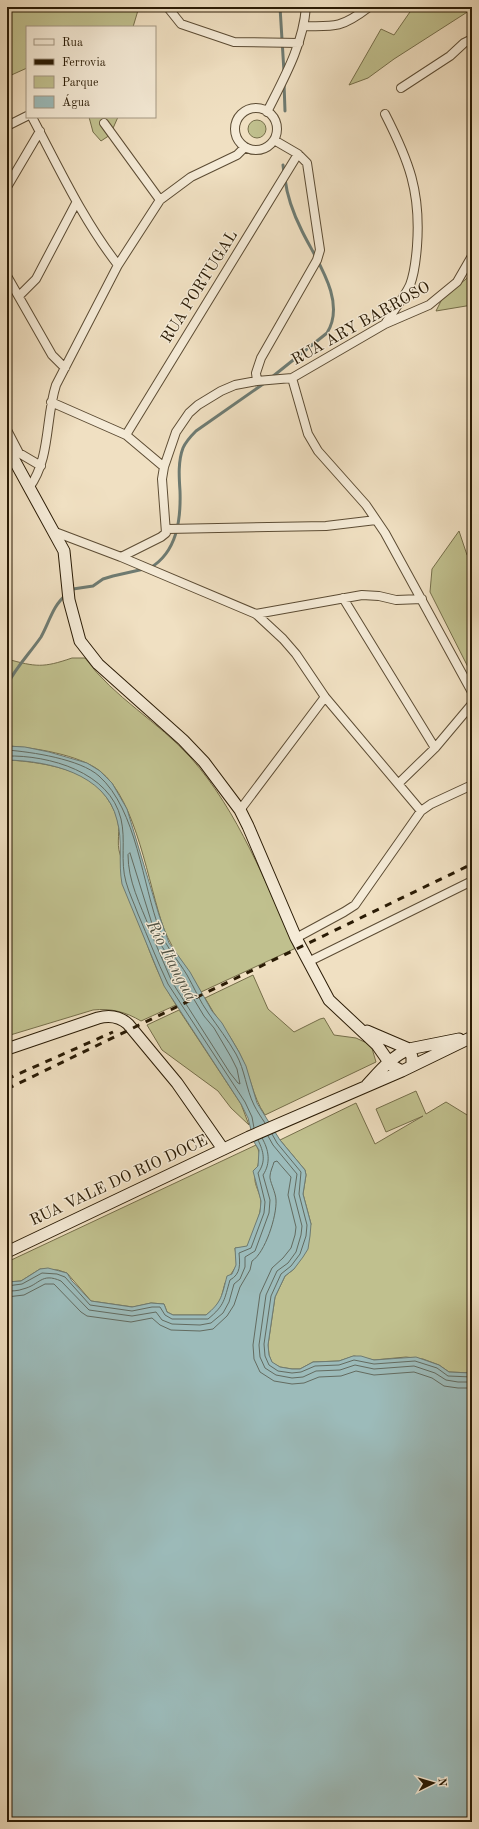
<svg xmlns="http://www.w3.org/2000/svg" width="479" height="1829" viewBox="0 0 479 1829" font-family="'Old Standard TT',serif">
	<style>
		.green { fill: #c0c08e; stroke: #756e4a }
		.water { fill: #9cbbba; stroke: #6e7b72 }
		.lines { fill: none; stroke-linecap: round; stroke-linejoin: round }
		.shore { stroke: #636b60; stroke-width: 1 }
		.stream { stroke: #6e7b72; stroke-width: 3 }
		.street-casing { stroke: #5c4c34; stroke-width: 10 }
		.secondary-casing { stroke: #2a1b05; stroke-width: 13 }
		.street { stroke: #f5ebd7; stroke-width: 8 }
		.secondary { stroke: #f5ebd7; stroke-width: 11 }
		.rail { stroke: #2a1b05; stroke-width: 3; stroke-dasharray: 7 7; stroke-linecap: butt }
		.labels { text-anchor: middle; dominant-baseline: central; stroke-width: 3; stroke-linejoin: round; paint-order: stroke }
		.street-label { font-size: 16px; fill: #2a1b05; stroke: #f5ebd7 }
		.water-label { font-size: 17px; font-style: italic; fill: #525344; stroke: #f5ebd7 }
	</style>
	<rect width="100%" height="100%" fill="#f0e0c2"/>
	<filter id="stains"><feTurbulence type="fractalNoise" baseFrequency=".005" numOctaves="4"/><feColorMatrix values="0 0 0 0 .2 0 0 0 0 .09 0 0 0 0 .02 0 0 0 .5 -.17"/></filter>
	<radialGradient id="worn" r=".72"><stop offset=".6" stop-color="#630" stop-opacity="0"/><stop offset="1" stop-color="#630" stop-opacity=".3"/></radialGradient>
	<!-- green -->
	<path class="green" d="M7 7H139L133 27H27V68L7 77Z
		M410 7H472V9L394 59 368 78 349 85 381 29 394 35 412 9Z
		M89 117H118L110 135 101 141 93 132Z
		M248 129a9 9 0 1 1 18 0a9 9 0 1 1-18 0Z
		M472 272V305L436 311 444 295 465 280Z
		M459 531 467 555 472 561V675L430 592 432 569Z
		M72 658H85C114 698 158 721 191 758 239 812 265 883 296 948L201 992C189 971 173 952 164 929 148 885 137 800 100 771 80 755 32 747 7 746V659C36 667 43 668 72 658Z
		M7 760C32 761 71 767 91 781 103 790 113 805 117 818 121 830 116 843 120 854 135 905 147 960 176 1005L141 1021C126 1012 111 1008 93 1010L7 1036Z
		M253 975 268 1009 294 1032 320 1019 324 1018 334 1035 356 1038 371 1045 376 1062 265 1115C252 1096 250 1073 239 1052 229 1033 215 1017 205 998Z
		M179 1010 241 1104 249 1125 231 1108 218 1091 162 1050 147 1025Z
		M416 1091 426 1114 446 1102 472 1118V1373L449 1372 439 1365 423 1359 406 1357 374 1360 354 1356 339 1361 313 1362 300 1369H292L280 1367 272 1363 269 1355 268 1345 275 1297 285 1276 294 1269 311 1224 303 1194 306 1175 305 1170 280 1140 356 1103 375 1144 423 1116 386 1132 376 1109Z
		M256 1145C263 1156 257 1165 255 1178 254 1185 261 1194 261 1202 261 1216 253 1233 247 1247L235 1248 237 1265 225 1283 221 1298 216 1307 206 1315H173L167 1312 164 1304 151 1303 133 1307 91 1301 67 1273 58 1270 40 1269 21 1281 7 1282V1262Z"/>
	<!-- water -->
	<path class="water" d="M7 746 25 747 49 752 87 763 100 771 112 783 127 809 159 915 169 943 190 972 212 1011 222 1023 239 1052 246 1066 257 1103 280 1140 305 1170 306 1175 303 1194 311 1224 310 1236 308 1249 303 1257 294 1269 285 1276 275 1297 268 1345 269 1355 272 1362 280 1367 292 1369H300L313 1362 339 1361 353 1356H361L374 1360 416 1357 439 1365 449 1372 472 1373V1822H7V1282L21 1281 40 1269 48 1268 67 1273 72 1281 91 1301 132 1307 151 1303 164 1304 167 1312 173 1315H206C222 1302 222 1295 227 1276L232 1274 236 1265 235 1248 247 1246 260 1212 261 1201 253 1171 258 1166 259 1150 254 1142 248 1118 241 1104 164 986 122 884C118 863 123 841 117 820 106 773 48 761 7 760Z"/>
	<g class="lines">
		<!-- shore -->
		<path class="shore" d="M7 750C32 752 80 759 99 776 137 810 142 884 160 931 166 947 178 960 187 975 194 987 200 1002 209 1014 218 1027 228 1040 236 1054 245 1070 246 1089 254 1105 257 1111 261 1117 265 1123
			M7 756C49 755 110 772 121 819 126 840 120 861 126 882 129 893 134 903 138 914 148 937 157 961 168 984L245 1102 252 1117 254 1128
			M130 853 153 927 152 930 150 929C140 904 128 881 128 855Z
			M155 937 157 938 204 1016 214 1028 231 1057 237 1069 240 1084 238 1083 230 1073 172 982 154 940Z
			M272 1134 277 1143 301 1172 299 1194 307 1225 306 1236 300 1254 291 1266 281 1274 271 1296 264 1344 265 1356 269 1365 278 1371 292 1373 301 1372 315 1366 339 1365 354 1360 374 1364 415 1361 437 1368 448 1376 472 1377
			M268 1136 273 1145 297 1174 294 1195 302 1226 301 1235 296 1252 288 1263 277 1271 266 1295 259 1345 260 1357 265 1368 276 1375 292 1378 303 1377 316 1371 340 1370 355 1365 374 1369 414 1366 435 1373 446 1380 458 1382H472
			M7 1286 22 1284 42 1273 57 1274 65 1277 90 1305 132 1311 152 1307H160L165 1315 172 1319H208C225 1305 224 1300 230 1280 241 1274 240 1264 239 1253L251 1248 264 1213 265 1202 258 1173C266 1162 264 1152 258 1140
			M7 1291C12 1291 18 1291 23 1289 40 1285 41 1272 61 1281L89 1310 132 1316 156 1312 162 1320 172 1324 200 1325 211 1323 223 1313 229 1302 234 1284 240 1279 245 1267V1257L255 1251 269 1213 270 1200 263 1175C271 1163 269 1150 262 1138
			M7 1297 24 1295 45 1284H54L81 1312 87 1316 131 1322 152 1318 160 1325 171 1330 200 1331 213 1329 227 1316 234 1305 240 1287 250 1270 252 1261C265 1253 277 1216 276 1200 276 1193 269 1180 270 1176 270 1172 273 1166 274 1162L277 1161 291 1177 288 1195 296 1227 295 1235 291 1248 283 1258 272 1268 260 1294 253 1345 254 1359 260 1372 274 1381 292 1384 304 1383 319 1377 341 1376 356 1371 374 1375 414 1372 432 1378 444 1386 458 1388H472"/>
		<!-- stream -->
		<path class="stream" d="M280 7 284 72
			M284 83 285 111
			M283 165 284 173
			M272 377 327 333C347 301 316 260 302 231 294 215 287 196 285 179
			M150 568C177 552 181 520 180 491 179 477 178 461 183 448 186 441 191 436 196 431L266 382
			M70 591 73 589 93 586 103 579 113 576 144 569
			M7 685C16 667 30 653 41 637 49 623 53 605 66 595"/>
		<!-- street casing -->
		<g class="street-casing">
			<path id="street" d="M170 7 169 9 181 24 234 42 299 43
				M304 26C336 27 343 27 369 7
				M401 88 450 56 464 43 472 39
				M235 129a21 21 0 1 1 42 0a21 21 0 1 1-42 0Z
				M267 112C284 78 303 45 306 7
				M385 114C409 161 421 192 417 246 416 259 415 272 410 285 404 298 393 311 385 324
				M32 117C59 168 83 220 118 265
				M104 123 160 200
				M7 126 27 116
				M7 187 40 131
				M7 276 52 355 65 368
				M19 296 36 279 76 203
				M292 378 308 434 318 451 366 505 385 533 472 692
				M257 381 256 373 261 358 317 260 320 250 307 163 298 154 274 140
				M51 402 126 435 164 467
				M7 430 19 453 41 466
				M126 435 298 154
				M29 488C51 458 45 419 56 385L118 265 160 200 191 177 237 155 245 147
				M167 529 326 526 376 520
				M55 532 121 557 256 614 283 639 296 654 325 697 421 811
				M121 557 161 537 166 533 162 479 164 467 176 432 189 413 198 405 221 391 235 385 257 381 292 378 385 324 429 305 457 282 472 256
				M343 598 435 748
				M256 614 362 595 379 596 396 600 422 599
				M399 783 435 748 472 704
				M240 810 325 697
				M296 938 344 912 355 905 421 811 431 804 472 785
				M308 962 472 881"/>
		</g>
		<!-- secondary casing -->
		<g class="secondary-casing">
			<path id="secondary" d="M7 447 64 551 69 600 80 641 98 664 183 740 204 762 240 810 248 826 296 938 329 1000 377 1045 391 1065 402 1071
				M367 1031 409 1049 412 1057V1066
				M7 1049 98 1018C109 1015 119 1016 128 1024L177 1083 223 1149
				M367 1085C380 1071 391 1057 409 1049L459 1039
				M7 1252 249 1137 402 1071 472 1037"/>
		</g>
		<!-- street -->
		<use href="#street" class="street"/>
		<!-- secondary -->
		<use href="#secondary" class="secondary"/>
		<!-- rail -->
		<path class="rail" d="M7 1079 113 1032
			M7 1089 472 864"/>
	</g>
	<g class="labels">
		<!-- street labels -->
		<g class="street-label">
			<text transform="translate(200 287) rotate(-58)">RUA PORTUGAL</text>
			<text transform="translate(361 324) rotate(-29)">RUA ARY BARROSO</text>
			<text transform="translate(119 1181) rotate(-25)">RUA VALE DO RIO DOCE</text>
		</g>
		<!-- water labels -->
		<g class="water-label">
			<text transform="translate(171 961) rotate(62)">Rio Itanguá</text>
		</g>
	</g>
	<!-- margin -->
	<rect width="479" height="1829" fill="none" stroke="#f0e0c2" stroke-width="24"/>
	<rect x="8" y="8" width="463" height="1813" fill="none" stroke="#2a1b05" stroke-width="2"/>
	<rect x="12" y="12" width="455" height="1805" fill="none" stroke="#2a1b05"/>
	<!-- legend -->
	<rect x="26" y="26" width="130" height="92" fill="#f5ebd7" stroke="#a49883"/>
	<rect x="34" y="39" width="20" height="6" fill="#f5ebd7" stroke="#a49883"/>
	<text x="62" y="46" font-size="12" fill="#2a1b05">Rua</text>
	<rect x="34" y="59" width="20" height="6" fill="#2a1b05" stroke="#a49883"/>
	<text x="62" y="66" font-size="12" fill="#2a1b05">Ferrovia</text>
	<rect x="34" y="76" width="20" height="12" fill="#c0c08e" stroke="#a49883"/>
	<text x="62" y="86" font-size="12" fill="#2a1b05">Parque</text>
	<rect x="34" y="96" width="20" height="12" fill="#9cbbba" stroke="#a49883"/>
	<text x="62" y="106" font-size="12" fill="#2a1b05">Água</text>
	<!-- north arrow -->
	<g transform="translate(433 1783) rotate(85)" stroke="#f5ebd7" stroke-width="3" paint-order="stroke">
	<path d="M0-3L7 15L0 10L-7 15Z" fill="#2a1b05"/>
	<text y="-6" font-size="11" font-weight="bold" text-anchor="middle" fill="#2a1b05">N</text>
	</g>
	<rect width="100%" height="100%" filter="url(#stains)"/>
	<rect width="100%" height="100%" fill="url(#worn)"/>
</svg>
